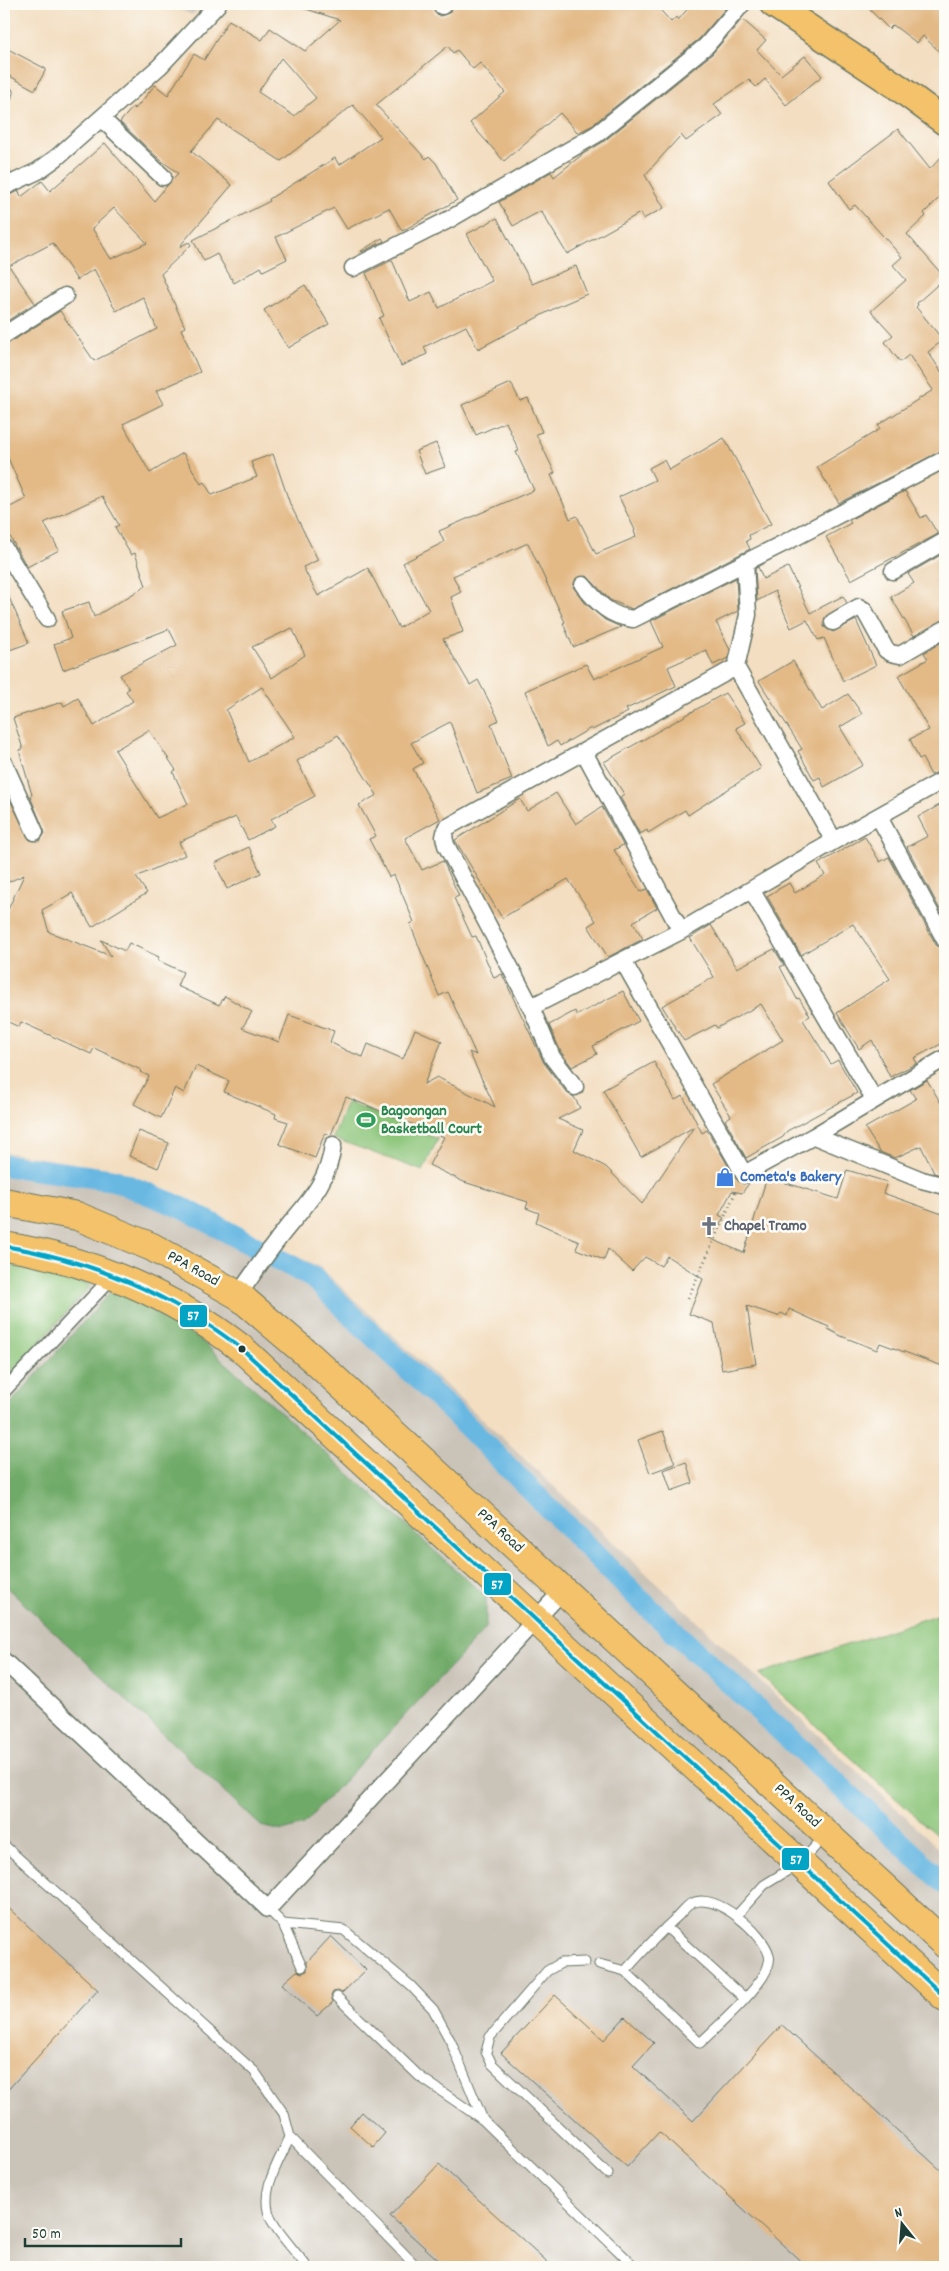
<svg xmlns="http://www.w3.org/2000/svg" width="949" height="2271" viewBox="0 0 949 2271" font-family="Dekko,sans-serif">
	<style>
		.industrial { fill: #cac3b8 }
		.green { fill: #8ac478; stroke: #548056 }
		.forest { fill: #6faa68; stroke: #47744e }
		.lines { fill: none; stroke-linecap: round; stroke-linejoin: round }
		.canal { stroke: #67b8e2; stroke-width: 22 }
		.building { fill: #e3b986; fill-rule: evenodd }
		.service-casing { stroke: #697565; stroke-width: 11 }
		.pedestrian-casing { stroke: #697565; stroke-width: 15 }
		.minor-casing { stroke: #697565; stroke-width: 19 }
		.primary-casing { stroke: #697565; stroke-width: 29 }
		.trunk-casing { stroke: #697565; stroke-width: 30 }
		.path { stroke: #697565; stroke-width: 3; stroke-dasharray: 1 4; stroke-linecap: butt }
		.service { stroke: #fff; stroke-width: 9 }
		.pedestrian { stroke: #fff; stroke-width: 12 }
		.minor { stroke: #fff; stroke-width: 16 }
		.primary { stroke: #f3c26a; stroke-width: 26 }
		.trunk { stroke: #f3c26a; stroke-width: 28 }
		.bus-1-casing { stroke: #fdfcf7; stroke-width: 8 }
		.bus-1 { stroke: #02a4c6; stroke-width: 4 }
		.bus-dot { fill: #1f3d34; stroke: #fdfcf7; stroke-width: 2 }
		.labels { text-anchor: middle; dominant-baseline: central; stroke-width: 5; stroke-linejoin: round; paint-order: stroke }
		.leisure-label { font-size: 16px; font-weight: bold; fill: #27864d; stroke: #fdfcf7; text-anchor: start }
		.shop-label { font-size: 16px; font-weight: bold; fill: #366cbe; stroke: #fdfcf7; text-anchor: start }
		.worship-label { font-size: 16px; font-weight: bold; fill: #5b616d; stroke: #fdfcf7; text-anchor: start }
		.street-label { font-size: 16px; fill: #1f3d34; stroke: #fdfcf7 }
		.line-badge { stroke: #fdfcf7; stroke-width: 2 }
		.badge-label { font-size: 14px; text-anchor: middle; font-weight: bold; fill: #fff }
	</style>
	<rect width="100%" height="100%" fill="#fdfcf7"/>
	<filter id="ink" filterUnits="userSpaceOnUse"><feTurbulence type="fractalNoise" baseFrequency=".02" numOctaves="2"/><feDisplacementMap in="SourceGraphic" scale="10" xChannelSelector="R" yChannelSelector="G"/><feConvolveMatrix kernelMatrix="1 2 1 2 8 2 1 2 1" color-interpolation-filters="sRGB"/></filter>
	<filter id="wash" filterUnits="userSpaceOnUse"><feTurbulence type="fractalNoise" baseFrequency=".0096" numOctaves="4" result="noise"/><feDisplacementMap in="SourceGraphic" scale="20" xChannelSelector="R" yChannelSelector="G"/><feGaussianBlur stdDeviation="1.12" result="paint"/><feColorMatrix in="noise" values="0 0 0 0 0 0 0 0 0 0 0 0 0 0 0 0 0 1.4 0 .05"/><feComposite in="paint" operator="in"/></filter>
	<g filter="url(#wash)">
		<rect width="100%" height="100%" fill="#f3dec1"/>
		<!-- industrial -->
		<path class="industrial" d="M168 4H204L192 15Z
			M4 1152 113 1169 320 1267 945 1854V2267H4Z"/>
		<!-- green -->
		<path class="green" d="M347 1102 438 1139 423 1171 333 1138Z
			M4 1264 91 1285 4 1381Z
			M945 1612V1843L759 1674Z"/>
		<!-- forest -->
		<path class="forest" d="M113 1289 197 1337 486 1597V1628L303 1825 283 1831 261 1826 4 1585V1411Z"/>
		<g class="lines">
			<!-- canal -->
			<path class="canal" d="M4 1165 114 1180 183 1208 313 1278 467 1426 635 1595 945 1884"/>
		</g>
		<g id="blocks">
			<!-- building -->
			<path class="building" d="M301 4H431L435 13 440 16 449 13 454 4H655L671 22 676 17 678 20 692 4H719L725 9 699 39 591 126 578 133 560 113 504 161 470 123 505 92 480 63 473 69 457 50 453 53 448 46 376 105 426 159 429 156 436 163 457 200 402 231 389 208 347 229 334 208 276 237 287 259 263 271 261 267 234 283 217 254 204 261 193 240 270 201 269 199 335 158 339 165 381 137 353 105 281 161 218 120 191 151 232 185 179 247 189 242 191 245 161 274 185 327 181 329 200 372 156 391 163 404 123 424 150 473 183 453 201 484 204 482 212 495 257 477 251 462 273 454 290 504 318 560 303 567 318 596 368 568 399 628 429 610 403 563 444 542 439 531 534 490 516 452 519 451 506 422 476 435 462 405 511 383 520 401 528 398 542 432 536 434 555 473 551 475 570 519 577 516 596 554 636 537 634 531 635 530 619 497 655 480 649 468 664 460 669 470 724 438 771 524 749 535 750 539 746 541 750 549 632 609 610 600 587 576 576 578 573 587 586 604 605 620 621 627 573 647 563 623 565 622 528 543 453 576 461 592 451 597 463 632 443 639 470 685 478 680 499 720 491 724 512 779 477 793 450 722 427 734 411 743 423 763 413 769 440 819 405 838 422 870 443 861 459 896 454 898 472 937 476 936 494 978 502 974 544 1063 567 1093 574 1097 580 1108 558 1119 583 1130 574 1150 606 1167 642 1204 694 1127 641 1157 603 1090 654 1062 675 1100 683 1096 702 1133 707 1130 736 1179 743 1184 750 1182 742 1193 732 1191 719 1215 724 1218 709 1238 744 1253 767 1177 838 1199 847 1170 887 1182 883 1193 945 1215V1367L880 1343 877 1350 841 1336 828 1329 829 1327 789 1309 787 1316 781 1313 778 1316 747 1306 756 1364 722 1370 714 1323 689 1314 703 1279 667 1256 661 1266 645 1257 632 1271 608 1249 604 1260 576 1249 579 1242 536 1222 539 1213 526 1208 528 1202 464 1182 429 1165 444 1137 346 1097 331 1135 325 1133 315 1158 279 1144 288 1122 275 1118 276 1114 224 1092 229 1081 196 1066 184 1093 175 1088 161 1118 134 1104 149 1076 140 1072 141 1070 94 1048 91 1054 21 1022 19 1027 4 1020V918L24 875 4 884V805L11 802 30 840 40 841 45 833 30 796 32 795 19 750 23 749 13 718 62 702 64 706 78 698 94 726 133 701 126 691 129 689 120 675 177 645 169 629 63 670 54 644 71 638 62 611 89 602 94 617 146 586 135 553 131 555 115 527 119 525 102 496 44 523 59 550 27 567 4 526V510L26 499 4 449V345L9 343 60 311 94 361 157 329 143 297 116 311 94 269 77 280 53 243 9 266 35 303 4 323V197L19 191 21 197 42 181 50 191 105 143 154 201 178 173 158 158 120 122 133 107 135 109 155 85 168 95 194 54 204 60 229 20 262 40 270 28 305 51 340 20 300 7ZM281 58 316 98 294 116 258 92ZM114 208 147 243 111 259 92 228ZM292 628 305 655 272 678 252 647ZM262 687 295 737 249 762 226 710ZM149 730 176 770 173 772 188 804 157 818 115 750ZM338 735 377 795 359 805 376 836 369 839 389 877 394 875 414 922 410 924 439 996 448 992 476 1055 469 1052 495 1107 437 1077 424 1084 442 1041 415 1029 403 1059 368 1044 363 1057 347 1051 330 1042 334 1031 289 1015 279 1042 242 1028 252 1012 225 996 219 1005 177 986 183 972 157 960 159 957 129 943 125 951 101 940 111 956 49 932 42 910 72 893 92 927 147 893 136 877 185 855 179 842 236 817 248 840 275 826 271 819 315 796 297 761Z
				M864 4H945V57L923 36 917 43 893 25 889 29Z
				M742 19 766 40 757 50 781 75 805 56 822 76 786 105 765 79 756 87 749 80 714 104 722 115 686 141 681 135 645 175 664 208 643 219 640 213 567 254 541 211 513 226 499 202 551 172 554 177 583 154 603 142 712 54Z
				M4 47 46 69 35 90 4 73Z
				M898 129 930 169 945 153V192L924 213 926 216 907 234 945 278 917 303 918 305 916 307 943 340 928 352 945 377V449L839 503 817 467 880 429 878 425 933 390 909 355 900 362 885 342 893 335 871 311 906 280 893 265 902 257 855 205 849 209 829 181Z
				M4 156 11 173 4 176Z
				M497 218 532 284 576 266 587 294 557 307 478 349 466 326 424 347 427 354 401 366 379 318 384 316 366 273 392 260 410 302 431 292 439 308 492 281 467 234Z
				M382 238 384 241 362 252 361 251Z
				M305 285 329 324 288 348 264 310Z
				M436 443 445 467 425 474 416 451Z
				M905 491 921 518 926 515 938 534 851 580 826 537 851 523 849 520Z
				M944 553 945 619 914 636 891 597 914 583 908 574Z
				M758 567 763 579 788 567 810 613 843 596 847 603 825 617 824 627 833 632 856 620 876 665 843 681 824 638 818 640 807 620 791 628 775 591 757 601 755 569Z
				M736 578 738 611 716 622 730 650 728 658 713 665 706 650 668 667 676 686 626 709 628 712 592 730 591 728 560 746 557 741 548 746 525 691 586 664 594 679 663 647 651 621Z
				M4 586 29 643 4 652Z
				M945 640V769L931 775 922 758 919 759 910 739 929 730 898 676 928 659 924 653Z
				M793 661 822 710 848 694 862 714 840 727 863 765 824 787 820 777 814 780 798 751 802 749 759 681Z
				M725 693 745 723 736 728 761 768 688 815 685 810 648 833 647 830 640 834 620 797 624 794 604 762Z
				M945 790V919L907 847 928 836 918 817 945 802 940 793Z
				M556 793 576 824 602 807 623 845 614 850 641 892 647 889 657 908 633 922 643 939 608 957 588 926 596 921 568 879 502 918 455 840 520 799 527 811Z
				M865 837 880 862 889 857 936 945 945 950V1042L914 1058 917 1063 890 1077 872 1040 859 1049 837 1013 890 979 853 924 801 955 767 896 789 883 795 893 825 875 818 864Z
				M249 847 261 873 227 889 215 863Z
				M711 925 737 968 774 949 784 965 780 967 797 999 799 998 810 1016 803 1020 831 1064 838 1060 857 1093 787 1131 783 1137 746 1158 725 1120 731 1116 711 1084 783 1040 761 1004 717 1028 715 1025 684 1041 662 1006 714 977 690 938Z
				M623 991 639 1021 593 1046 597 1054 572 1067 561 1052 549 1025 575 1011 577 1015Z
				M927 1080 945 1110V1176L934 1173 921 1146 895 1158 880 1152 865 1128 916 1099 910 1090Z
				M139 1131 169 1143 158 1168 129 1156Z
				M663 1431 675 1464 650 1473 638 1440Z
				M686 1462 693 1483 671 1491 664 1470Z
				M4 1904 98 1990 4 2094Z
				M331 1936 366 1970 342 1993 338 1991 333 1992 331 1996 333 2002 317 2016 282 1984 297 1971 302 1973 307 1971V1962Z
				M555 1995 604 2040 625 2017 654 2043 633 2066 693 2121 782 2025 945 2174V2267H807L659 2132 627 2167 501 2053Z
				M362 2112 385 2133 373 2147 350 2126Z
				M439 2164 553 2267H446L390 2216Z"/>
		</g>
	</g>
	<g filter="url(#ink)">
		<use href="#blocks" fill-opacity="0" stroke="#697565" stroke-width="1"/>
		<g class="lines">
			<!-- service casing -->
			<g class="service-casing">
				<path id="service" d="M4 106 8 92
					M4 1845 255 2072 284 2114 290 2137 417 2267
					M268 1909 283 1924 302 1967
					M737 1915 764 1885 800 1863 825 1836
					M283 1924 344 1930 411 1986 433 2009 451 2042 483 2120
					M666 1927 745 1999
					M585 1962 561 1963 547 1971 490 2037 486 2052 492 2064 608 2174
					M599 1964 625 1971 700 2043C717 2027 762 1987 768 1966 769 1963 770 1958 769 1955 764 1934 715 1891 692 1903 687 1905 682 1912 678 1916 659 1933 642 1952 625 1971
					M337 1997 419 2076 483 2120 635 2267
					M290 2137C279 2161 257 2194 272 2221 281 2237 296 2252 307 2267"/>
			</g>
			<!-- pedestrian casing -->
			<g class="pedestrian-casing">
				<path id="pedestrian" d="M4 1391 114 1275"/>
			</g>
			<!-- minor casing -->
			<g class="minor-casing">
				<path id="minor" d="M442 6 444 4
					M101 118 163 177
					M4 187 38 171 56 158 160 66 218 4
					M353 268 450 219 597 134 706 46 742 4
					M4 335 65 296
					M4 548 47 619
					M745 562 748 615 736 667 834 841
					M893 571 945 541
					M583 585C598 603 608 616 633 619L794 538 945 459
					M833 622 859 607 864 610 886 650 891 653 900 655 945 629
					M584 752 681 931
					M4 763 35 832
					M879 817 945 940
					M752 891 874 1099
					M623 961 744 1174 814 1136 945 1058
					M531 1007 681 931 834 841 945 779
					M575 1087 552 1057 531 1007 446 845 444 837 446 828 736 667
					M814 1136 922 1180 945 1186
					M238 1295C251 1277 263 1259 276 1242 300 1209 328 1188 333 1145
					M4 1661 268 1909 564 1589"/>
			</g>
			<!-- primary casing -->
			<g class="primary-casing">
				<path id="primary" d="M773 4 898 87 945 122"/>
			</g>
			<!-- trunk casing -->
			<g class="trunk-casing">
				<path id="trunk" d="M4 1202 77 1216 152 1247 238 1295 312 1358 945 1944
					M4 1246C91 1260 173 1295 242 1349L945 1997"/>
			</g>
			<!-- path -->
			<path class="path" d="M688 1298 736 1191"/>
			<!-- service -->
			<use href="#service" class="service"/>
			<!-- pedestrian -->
			<use href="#pedestrian" class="pedestrian"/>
			<!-- minor -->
			<use href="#minor" class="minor"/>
			<!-- primary -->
			<use href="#primary" class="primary"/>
			<!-- trunk -->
			<use href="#trunk" class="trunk"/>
			<!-- bus-1 casing -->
			<g class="bus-1-casing">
				<path id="bus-1" d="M4 1246C91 1260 173 1295 242 1349L945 1997"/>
			</g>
			<!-- bus-1 -->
			<use href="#bus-1" class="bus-1"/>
		</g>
	</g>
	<!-- icons -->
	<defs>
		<g id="stadium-bare" transform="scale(1.5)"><path d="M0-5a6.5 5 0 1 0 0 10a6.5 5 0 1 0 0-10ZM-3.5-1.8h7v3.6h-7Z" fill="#2e9e5b" stroke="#fdfcf7" stroke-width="2.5" paint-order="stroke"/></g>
		<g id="shop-bare" transform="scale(1.5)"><path d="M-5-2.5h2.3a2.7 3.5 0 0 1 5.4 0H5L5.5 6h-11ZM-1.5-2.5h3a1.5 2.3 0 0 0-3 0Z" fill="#3f7fe0" stroke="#fdfcf7" stroke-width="2.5" paint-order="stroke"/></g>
		<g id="church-bare" transform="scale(1.5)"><path d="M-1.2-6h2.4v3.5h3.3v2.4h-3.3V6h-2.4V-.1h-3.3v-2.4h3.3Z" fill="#6b7280" stroke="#fdfcf7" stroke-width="2.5" paint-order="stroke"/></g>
	</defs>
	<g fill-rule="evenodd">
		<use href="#stadium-bare" x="366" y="1120"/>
		<use href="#shop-bare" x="725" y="1177"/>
		<use href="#church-bare" x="709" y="1226"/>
	</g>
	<!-- markers -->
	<circle class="bus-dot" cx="242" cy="1349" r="4.5"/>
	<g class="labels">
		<!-- leisure labels -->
		<g class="leisure-label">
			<text x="381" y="1111">Bagoongan<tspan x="381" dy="18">Basketball Court</tspan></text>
		</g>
		<!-- shop labels -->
		<g class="shop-label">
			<text x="740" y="1177">Cometa's Bakery</text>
		</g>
		<!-- worship labels -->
		<g class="worship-label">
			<text x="724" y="1226">Chapel Tramo</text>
		</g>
		<!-- street labels -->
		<g class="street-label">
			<text transform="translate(193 1269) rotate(29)">PPA Road</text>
			<text transform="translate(500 1531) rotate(43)">PPA Road</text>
			<text transform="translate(797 1806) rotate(43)">PPA Road</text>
		</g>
	</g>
	<g class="line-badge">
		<rect x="179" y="1304" width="29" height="24" rx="5" fill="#02a4c6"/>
		<rect x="483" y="1572" width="29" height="24" rx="5" fill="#02a4c6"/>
		<rect x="781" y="1847" width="29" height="24" rx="5" fill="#02a4c6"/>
	</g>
	<g class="badge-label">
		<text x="193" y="1320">57</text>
		<text x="497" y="1589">57</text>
		<text x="796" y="1864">57</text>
	</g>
	<!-- margin -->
	<rect width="949" height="2271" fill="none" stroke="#fdfcf7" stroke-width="20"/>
	<!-- north arrow -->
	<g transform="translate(902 2224) rotate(343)" stroke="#fdfcf7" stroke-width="4" paint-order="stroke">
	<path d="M0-4L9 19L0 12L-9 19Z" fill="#1f3d34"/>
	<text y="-8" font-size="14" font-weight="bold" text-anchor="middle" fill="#1f3d34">N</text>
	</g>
	<!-- scale -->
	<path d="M25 2238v8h156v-8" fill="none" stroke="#1f3d34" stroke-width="2.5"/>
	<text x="32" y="2238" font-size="15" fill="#1f3d34" stroke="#fdfcf7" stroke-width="4" paint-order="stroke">50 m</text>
</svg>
